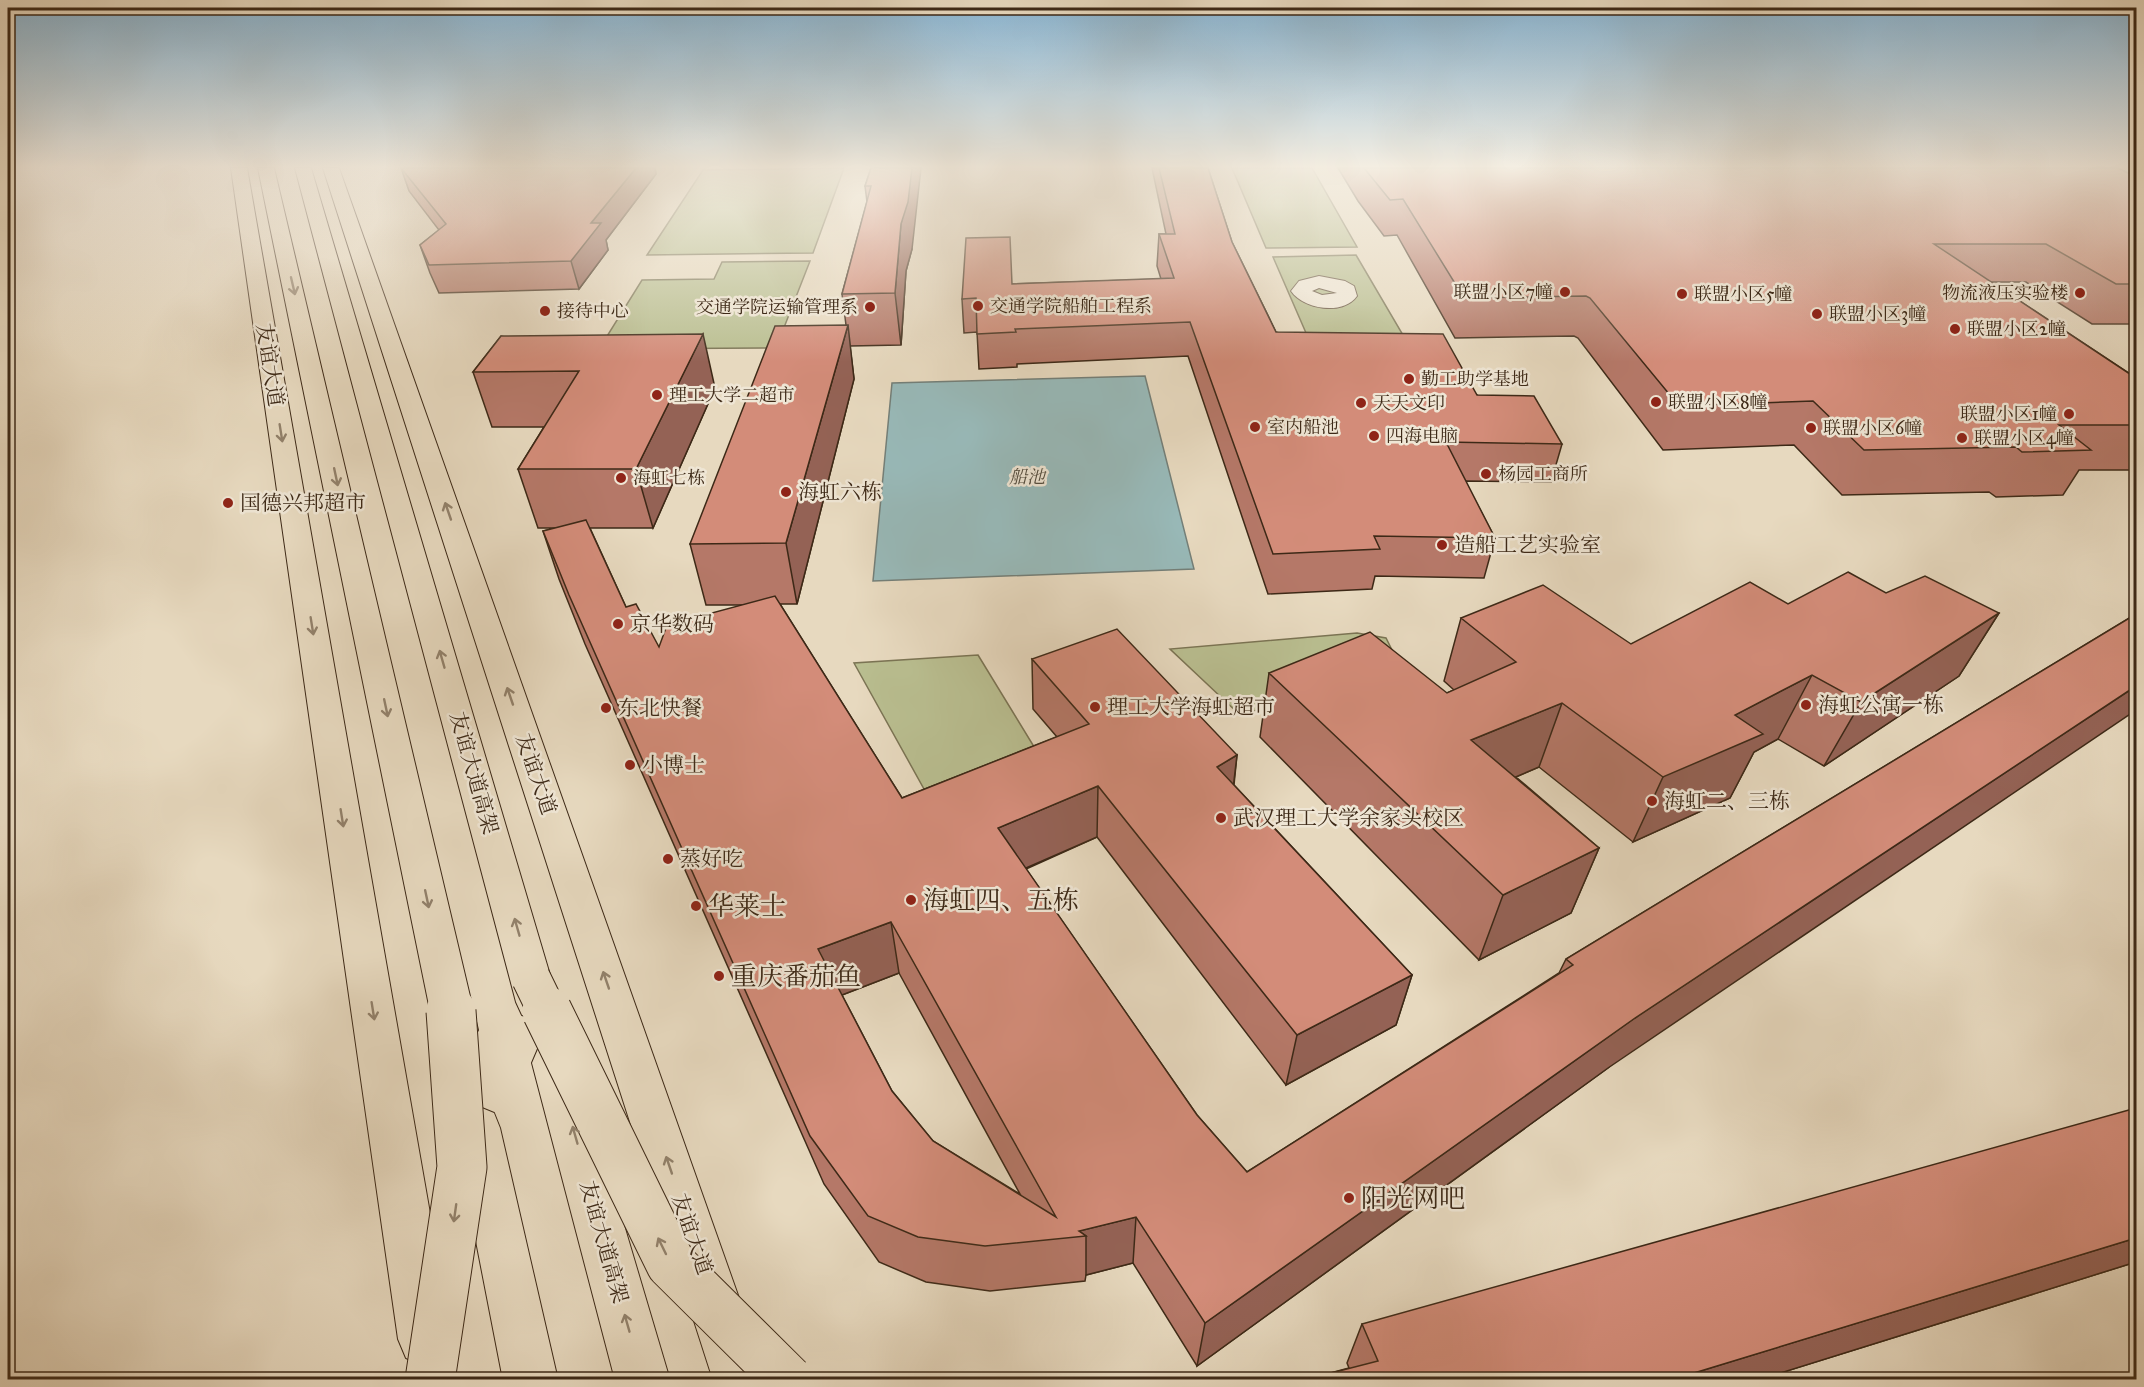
<svg xmlns="http://www.w3.org/2000/svg" width="2144" height="1387" viewBox="0 0 2144 1387" font-family="'IM FELL Great Primer','Noto Serif SC',serif">
	<style>
		.green { fill: #b9be90; stroke: #7b7454; stroke-width: 1.5 }
		.water { fill: #98b9b8; stroke: #747f78; stroke-width: 1.5 }
		.lines { fill: none; stroke-linecap: round; stroke-linejoin: round }
		.minor-casing { stroke: #685541; stroke-width: 2 }
		.primary-casing { stroke: #3d2917; stroke-width: 2 }
		.minor { fill: #efe6d5; fill-rule: evenodd }
		.primary { fill: #e7d9bf; fill-rule: evenodd }
		.trunk-bridge-far1-casing { stroke: #3d2917; stroke-width: 40; stroke-linecap: butt }
		.trunk-bridge-casing { stroke: #3d2917; stroke-width: 51; stroke-linecap: butt }
		.trunk-bridge-far1 { stroke: #e7d9bf; stroke-width: 38 }
		.trunk-bridge { stroke: #e7d9bf; stroke-width: 49 }
		.wall { fill: #b57868; stroke: #3d2917; stroke-width: 1.5; fill-rule: evenodd }
		.shaded-wall { fill: #946255; stroke: #3d2917; stroke-width: 1.5 }
		.building { fill: #d38c79; stroke: #3d2917; stroke-width: 1.5; fill-rule: evenodd }
		.oneway { stroke: #92816b }
		.poi-dot { fill: #8f2418; stroke: #efe6d5; stroke-width: 2 }
		.labels { text-anchor: middle; dominant-baseline: central; stroke-width: 5; stroke-linejoin: round; paint-order: stroke }
		.far-poi-label { font-size: 18px; fill: #3d2917; stroke: #efe6d5; text-anchor: start }
		.far-water-label { font-size: 18px; font-style: italic; fill: #544d3f; stroke: #efe6d5 }
		.street-label { font-size: 21px; fill: #3d2917; stroke: #efe6d5 }
		.poi-label { font-size: 21px; fill: #3d2917; stroke: #efe6d5; text-anchor: start }
		.near-poi-label { font-size: 26px; fill: #3d2917; stroke: #efe6d5; text-anchor: start }
	</style>
	<rect width="100%" height="100%" fill="#e7d9bf"/>
	<filter id="stains"><feTurbulence type="fractalNoise" baseFrequency=".00333" numOctaves="4"/><feColorMatrix values="0 0 0 0 .2 0 0 0 0 .09 0 0 0 0 .02 0 0 0 .5 -.17"/></filter>
	<radialGradient id="worn" r=".72"><stop offset=".6" stop-color="#630" stop-opacity="0"/><stop offset="1" stop-color="#630" stop-opacity=".3"/></radialGradient>
	<!-- green -->
	<path class="green" d="M844 168 813 253 647 255 703 170Z
		M1232 168H1312L1357 247 1266 248Z
		M1356 255 1410 347 1313 349 1273 257Z
		M810 261 776 348 599 349 642 280 714 279 722 262Z
		M1357 633 1386 638 1393 652 1376 663 1241 716 1170 649Z
		M978 655 1036 750 929 798 854 663Z"/>
	<!-- water -->
	<path class="water" d="M1145 376 1194 569 873 581 892 383Z"/>
	<g class="lines">
		<!-- minor casing -->
		<g class="minor-casing">
			<path id="minor" d="M1319 276 1345 281 1354 286 1357 296C1343 316 1303 309 1291 291L1299 281ZM1319 288 1337 293 1322 295 1312 291Z"/>
		</g>
		<!-- primary casing -->
		<g class="primary-casing">
			<path id="primary" d="M231 168H247L452 1339 444 1358 425 1366 406 1358 398 1339Z
				M258 168H274L478 1030 471 1043 456 1049 441 1043 434 1030Z
				M295 168H311L558 1002 552 1015 537 1020 522 1015 516 1002Z
				M323 168H339L768 1380H713Z
				M554 1043 570 1049 576 1063 670 1380H615L532 1063 538 1049Z
				M477 1106 494 1113 500 1128 558 1380H503L454 1128 460 1113Z"/>
		</g>
		<!-- minor -->
		<use href="#minor" class="minor"/>
		<!-- primary -->
		<use href="#primary" class="primary"/>
		<!-- trunk-bridge-far1 casing -->
		<g class="trunk-bridge-far1-casing">
			<path id="trunk-bridge-far1" d="M531 978 548 1013
				M451 1008V1013"/>
		</g>
		<!-- trunk-bridge casing -->
		<g class="trunk-bridge-casing">
			<path id="trunk-bridge" d="M547 1011 671 1264 788 1380
				M430 1380 462 1167 451 1011"/>
		</g>
		<!-- trunk-bridge-far1 -->
		<use href="#trunk-bridge-far1" class="trunk-bridge-far1"/>
		<!-- trunk-bridge -->
		<use href="#trunk-bridge" class="trunk-bridge"/>
	</g>
	<!-- wall -->
	<path class="wall" d="M401 168H655L656 174 606 240 608 250 579 289 439 293 430 273 420 245 439 230 409 191Z
		M871 168 912 249 906 271 901 345 850 346 854 379 797 604H780L902 798 1057 737 1033 709 1032 659 1237 755 1234 785 1412 975 1396 1025 1286 1085 1097 837 1026 869 1197 1115 1247 1172 1559 973 1566 959 2136 614 1608 1068 1197 1366 1133 1263 1086 1275 1085 1281 990 1291 926 1282 879 1262 824 1184 585 644 559 579 543 531 556 528H538L518 469 544 427H492L473 372 501 336 715 388 653 528H590L626 607 659 647 742 605H706L690 544 846 325 842 294 867 202 865 186ZM899 973 1020 1194 933 1141 892 1091 842 995Z
		M1152 168H1208L1232 242 1276 332 1477 395 1562 444 1551 482 1465 481 1495 538 1484 578 1375 576 1372 589 1268 594 1188 356 1017 364V367L979 369 977 332 964 333 962 299 1012 284 1161 279 1157 266 1159 234H1166Z
		M1338 168H2118L2136 177V324H2092L2026 282H1991L2136 378V470H2079L2063 495 1996 497 1989 492 1842 495 1794 445 1663 450 1578 338 1574 336 1455 338 1397 235 1384 236 1358 201Z
		M1886 593 1999 613 1959 676 1824 766 1778 739 1754 752 1730 798 1633 842 1539 767 1516 777 1599 848 1571 913 1479 960 1260 737 1269 673 1447 693 1454 690 1444 681 1461 618 1631 644 1788 604Z
		M2136 1262 1758 1380H1304L1349 1368 1347 1363 1362 1324Z"/>
	<!-- shaded-wall -->
	<path class="shaded-wall" d="M636 168H655L656 174 606 240 608 250 579 289 571 261 591 223Z
		M912 168H921L912 249 906 271 901 345 895 293 901 224Z
		M848 325 854 379 797 604 786 543Z
		M703 334 715 388 653 528 636 469Z
		M1999 613 1959 676 1824 766 1861 702Z
		M1812 675 1778 739 1754 752 1730 798 1633 842 1663 777 1735 715Z
		M2136 686V710L1608 1068 1197 1366 1205 1323 1635 1018Z
		M1562 703 1539 767 1452 804 1471 740Z
		M1237 755 1231 806 1217 767Z
		M1098 786 1097 837 1001 879 998 828Z
		M1599 848 1571 913 1479 960 1503 895Z
		M891 922 899 973 829 1000 818 949Z
		M1412 975 1396 1025 1286 1085 1297 1035Z
		M1136 1217 1133 1263 1086 1275V1236L1079 1231Z
		M2136 1238V1262L1758 1380H1671Z"/>
	<!-- building -->
	<path class="building" d="M401 168H636L591 223H601L571 261 429 265 420 245 446 224Z
		M871 168H912L908 202 901 224 895 293 842 294 871 186H865Z
		M1159 168H1208L1232 242 1276 332 1443 334 1477 395 1534 396 1562 444 1446 442 1495 538 1374 536 1380 549 1273 554 1190 322 1015 329 1016 332 977 334 976 298 962 299 966 238 1010 237 1012 284 1174 278 1159 234H1175Z
		M1364 168H2118L2136 177V284H2116L2046 244H1934L2136 378V425H2059L2091 450 2022 452 2016 447 1864 450 1813 401 1679 406 1590 298 1586 296 1464 298 1403 199 1390 200Z
		M848 325 786 543 690 544 775 326Z
		M703 334 636 469H518L579 371 473 372 501 336Z
		M586 520 626 607 636 604 659 647 667 625 775 596 902 798 1089 724 1032 659 1117 629 1237 755 1217 767 1412 975 1297 1035 1098 786 998 828 1197 1115 1247 1172 1573 965 1566 959 2136 614V686L1635 1018 1205 1323 1136 1217 1079 1231 1086 1236 985 1246 918 1237 868 1216 810 1136 569 595 543 531ZM891 922 1056 1217 933 1141 892 1091 818 949Z
		M1848 572 1886 593 1925 576 1999 613 1861 702 1812 675 1735 715 1763 734 1663 777 1562 703 1471 740 1599 848 1503 895 1269 673 1370 632 1447 693 1516 662 1461 618 1543 585 1631 644 1750 582 1788 604Z
		M2136 1108V1238L1671 1380H1304L1378 1361 1362 1324Z"/>
	<!-- one-way arrows -->
	<defs><path id="oneway-shaft" d="M-6 0H5M1.5-3L5.5 0L1.5 3" fill="none" stroke-width="1.6" stroke-linecap="round" stroke-linejoin="round" transform="scale(1.5)"/></defs>
	<g class="oneway">
		<use href="#oneway-shaft" transform="translate(293 286) rotate(77)"/>
		<use href="#oneway-shaft" transform="translate(281 433) rotate(81)"/>
		<use href="#oneway-shaft" transform="translate(336 477) rotate(78)"/>
		<use href="#oneway-shaft" transform="translate(448 511) rotate(-109)"/>
		<use href="#oneway-shaft" transform="translate(312 626) rotate(81)"/>
		<use href="#oneway-shaft" transform="translate(442 659) rotate(-106)"/>
		<use href="#oneway-shaft" transform="translate(510 696) rotate(-109)"/>
		<use href="#oneway-shaft" transform="translate(386 708) rotate(78)"/>
		<use href="#oneway-shaft" transform="translate(342 818) rotate(81)"/>
		<use href="#oneway-shaft" transform="translate(427 899) rotate(78)"/>
		<use href="#oneway-shaft" transform="translate(517 927) rotate(-106)"/>
		<use href="#oneway-shaft" transform="translate(606 980) rotate(-109)"/>
		<use href="#oneway-shaft" transform="translate(373 1011) rotate(81)"/>
		<use href="#oneway-shaft" transform="translate(575 1135) rotate(-106)"/>
		<use href="#oneway-shaft" transform="translate(669 1165) rotate(-109)"/>
		<use href="#oneway-shaft" transform="translate(455 1213) rotate(98)"/>
		<use href="#oneway-shaft" transform="translate(662 1246) rotate(-116)"/>
		<use href="#oneway-shaft" transform="translate(627 1323) rotate(-106)"/>
	</g>
	<!-- sky -->
	<linearGradient id="sky" x2="0" y2="1"><stop stop-color="#88b6d5"/><stop offset="0.46" stop-color="#f4eee2"/><stop offset="1" stop-color="#f4eee2" stop-opacity="0"/></linearGradient>
	<rect width="2144" height="362" fill="url(#sky)"/>
	<!-- markers -->
	<g class="poi-dot">
		<circle cx="1565" cy="292" r="6"/>
		<circle cx="2080" cy="293" r="6"/>
		<circle cx="1682" cy="294" r="6"/>
		<circle cx="978" cy="306" r="6"/>
		<circle cx="870" cy="307" r="6"/>
		<circle cx="545" cy="311" r="6"/>
		<circle cx="1817" cy="314" r="6"/>
		<circle cx="1955" cy="329" r="6"/>
		<circle cx="1409" cy="379" r="6"/>
		<circle cx="657" cy="395" r="6"/>
		<circle cx="1656" cy="402" r="6"/>
		<circle cx="1361" cy="403" r="6"/>
		<circle cx="2069" cy="414" r="6"/>
		<circle cx="1255" cy="427" r="6"/>
		<circle cx="1811" cy="428" r="6"/>
		<circle cx="1374" cy="436" r="6"/>
		<circle cx="1962" cy="438" r="6"/>
		<circle cx="1486" cy="474" r="6"/>
		<circle cx="621" cy="478" r="6"/>
		<circle cx="786" cy="492" r="6"/>
		<circle cx="228" cy="503" r="6"/>
		<circle cx="1442" cy="545" r="6"/>
		<circle cx="618" cy="624" r="6"/>
		<circle cx="1806" cy="705" r="6"/>
		<circle cx="1095" cy="707" r="6"/>
		<circle cx="606" cy="708" r="6"/>
		<circle cx="630" cy="765" r="6"/>
		<circle cx="1652" cy="801" r="6"/>
		<circle cx="1221" cy="818" r="6"/>
		<circle cx="668" cy="859" r="6"/>
		<circle cx="911" cy="900" r="6"/>
		<circle cx="696" cy="906" r="6"/>
		<circle cx="719" cy="976" r="6"/>
		<circle cx="1349" cy="1198" r="6"/>
	</g>
	<g class="labels">
		<!-- far-poi labels -->
		<g class="far-poi-label">
			<text x="1553" y="292" text-anchor="end">联盟小区7幢</text>
			<text x="2068" y="293" text-anchor="end">物流液压实验楼</text>
			<text x="1694" y="294">联盟小区5幢</text>
			<text x="990" y="306">交通学院船舶工程系</text>
			<text x="858" y="307" text-anchor="end">交通学院运输管理系</text>
			<text x="557" y="311">接待中心</text>
			<text x="1829" y="314">联盟小区3幢</text>
			<text x="1967" y="329">联盟小区2幢</text>
			<text x="1421" y="379">勤工助学基地</text>
			<text x="669" y="395">理工大学二超市</text>
			<text x="1668" y="402">联盟小区8幢</text>
			<text x="1373" y="403">天天文印</text>
			<text x="2057" y="414" text-anchor="end">联盟小区1幢</text>
			<text x="1267" y="427">室内船池</text>
			<text x="1823" y="428">联盟小区6幢</text>
			<text x="1386" y="436">四海电脑</text>
			<text x="1974" y="438">联盟小区4幢</text>
			<text x="1498" y="474">杨园工商所</text>
			<text x="633" y="478">海虹七栋</text>
		</g>
		<!-- far-water labels -->
		<g class="far-water-label">
			<text x="1027" y="477">船池</text>
		</g>
		<!-- street labels -->
		<g class="street-label">
			<text transform="translate(270 365) rotate(81)">友谊大道</text>
			<text transform="translate(474 773) rotate(74)">友谊大道高架</text>
			<text transform="translate(536 774) rotate(71)">友谊大道</text>
			<text transform="translate(692 1234) rotate(71)">友谊大道</text>
			<text transform="translate(604 1242) rotate(74)">友谊大道高架</text>
		</g>
		<!-- poi labels -->
		<g class="poi-label">
			<text x="798" y="492">海虹六栋</text>
			<text x="240" y="503">国德兴邦超市</text>
			<text x="1454" y="545">造船工艺实验室</text>
			<text x="630" y="624">京华数码</text>
			<text x="1818" y="705">海虹公寓一栋</text>
			<text x="1107" y="707">理工大学海虹超市</text>
			<text x="618" y="708">东北快餐</text>
			<text x="642" y="765">小博士</text>
			<text x="1664" y="801">海虹二、三栋</text>
			<text x="1233" y="818">武汉理工大学余家头校区</text>
			<text x="680" y="859">蒸好吃</text>
		</g>
		<!-- near-poi labels -->
		<g class="near-poi-label">
			<text x="923" y="900">海虹四、五栋</text>
			<text x="708" y="906">华莱士</text>
			<text x="731" y="976">重庆番茄鱼</text>
			<text x="1361" y="1198">阳光网吧</text>
		</g>
	</g>
	<!-- margin -->
	<rect width="2144" height="1387" fill="none" stroke="#e7d9bf" stroke-width="30"/>
	<rect x="9" y="9" width="2126" height="1369" fill="none" stroke="#3d2917" stroke-width="3"/>
	<rect x="15" y="15" width="2114" height="1357" fill="none" stroke="#3d2917" stroke-width="1.5"/>
	<rect width="100%" height="100%" filter="url(#stains)"/>
	<rect width="100%" height="100%" fill="url(#worn)"/>
</svg>
